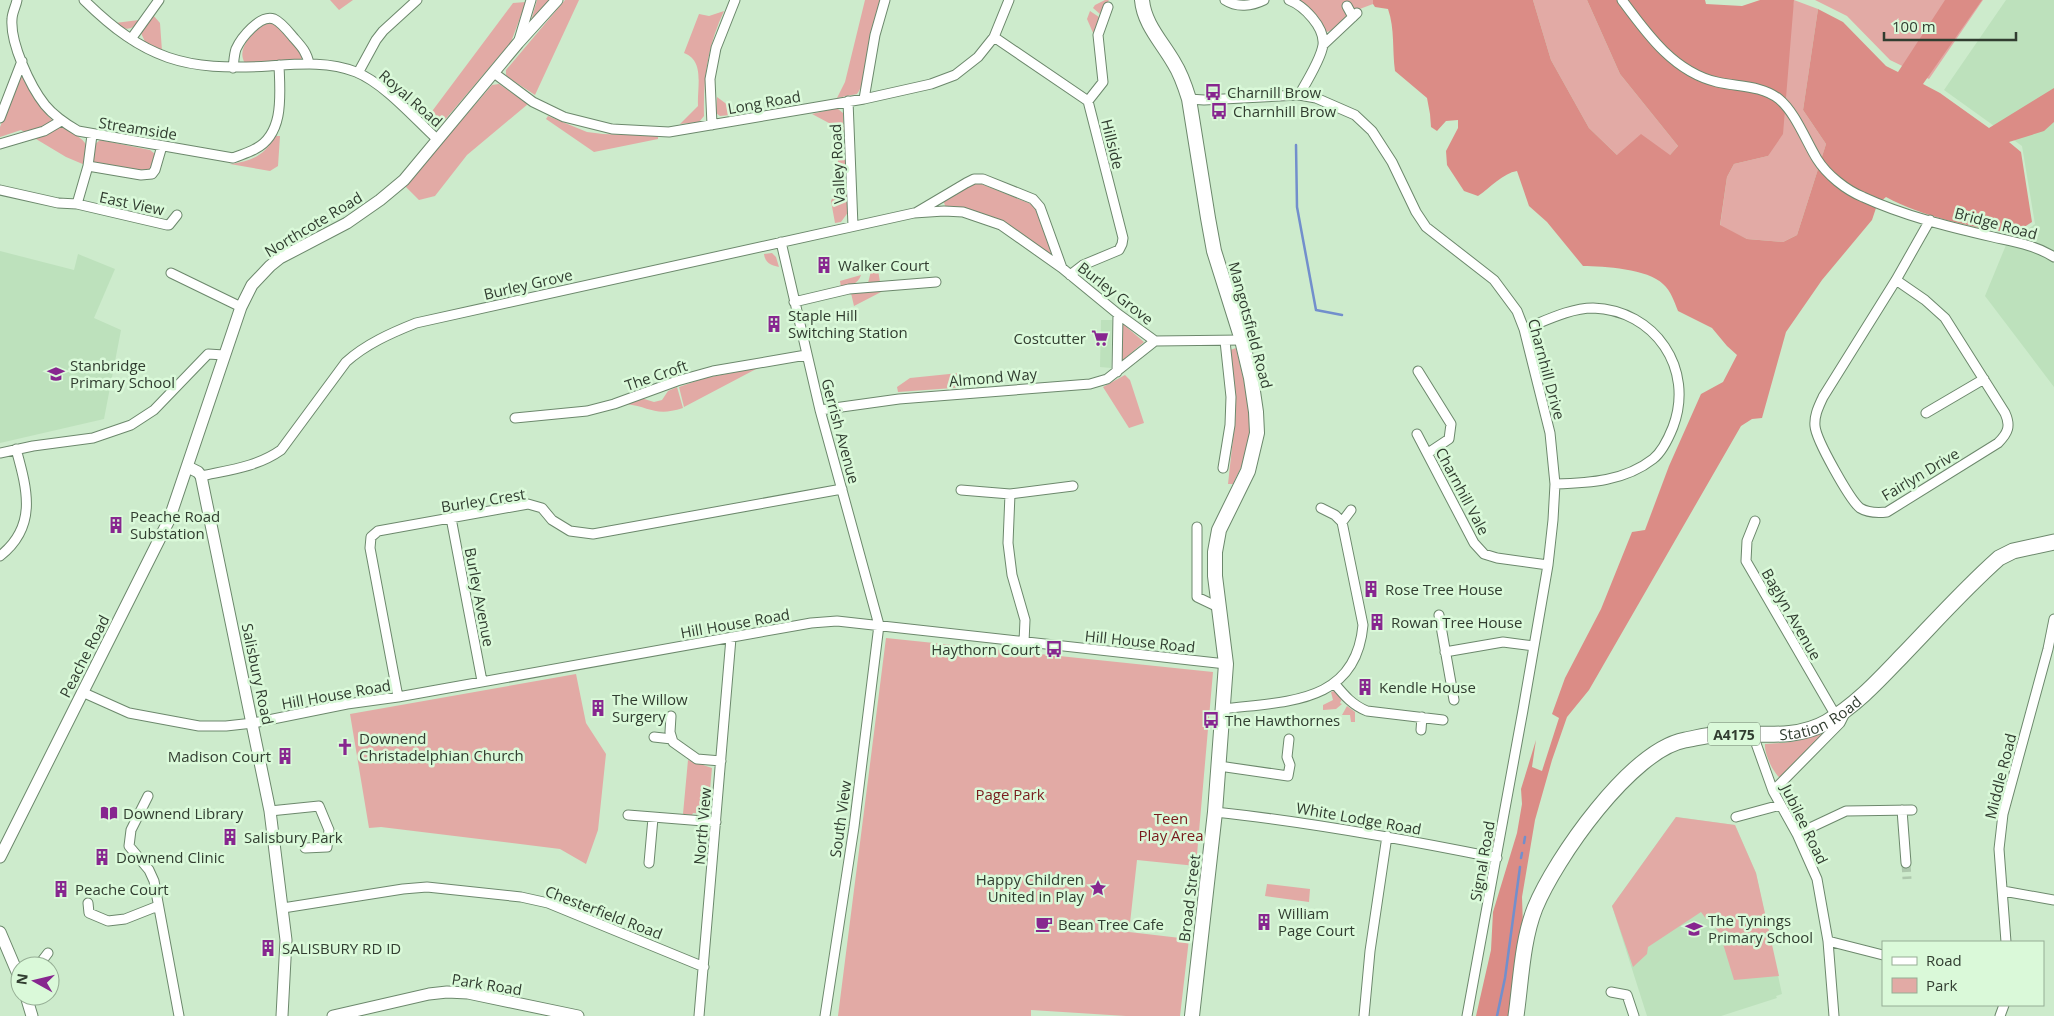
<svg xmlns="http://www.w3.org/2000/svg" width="2054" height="1016" viewBox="0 0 2054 1016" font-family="'Open Sans',sans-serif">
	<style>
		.built { fill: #bde1bc }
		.green { fill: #e2aaa5 }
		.forest { fill: #db8c86 }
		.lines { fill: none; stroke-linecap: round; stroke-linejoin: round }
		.stream { stroke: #728fcc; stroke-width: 2.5 }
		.minor-tunnel { stroke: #aec8ad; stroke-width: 9; stroke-dasharray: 9 4.5; stroke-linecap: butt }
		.minor-casing { stroke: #6c886c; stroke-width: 11 }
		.tertiary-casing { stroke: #6c886c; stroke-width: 13 }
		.secondary-casing { stroke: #6c886c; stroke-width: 16 }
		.primary-casing { stroke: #6c886c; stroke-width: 17 }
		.minor { stroke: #fff; stroke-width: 9 }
		.tertiary { stroke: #fff; stroke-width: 11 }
		.secondary { stroke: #fff; stroke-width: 14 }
		.primary { stroke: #fff; stroke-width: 15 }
		.labels { text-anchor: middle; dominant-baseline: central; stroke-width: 5; stroke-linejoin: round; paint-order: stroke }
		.shield { fill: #daf9d9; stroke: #647563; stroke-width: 1 }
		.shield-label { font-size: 14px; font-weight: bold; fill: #313d30 }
		.poi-label { font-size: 15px; fill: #313d30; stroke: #daf9d9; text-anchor: start }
		.street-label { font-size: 15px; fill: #313d30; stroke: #daf9d9 }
		.park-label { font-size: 15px; fill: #791b1d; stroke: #daf9d9 }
	</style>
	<rect width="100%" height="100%" fill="#cdebcc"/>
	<!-- built -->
	<path class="built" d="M2006 0H2054V387L1985 296 2006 245 2035 224 2022 146 1944 90Z
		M0 251 74 270 78 254 115 269 94 318 121 330 104 419 0 443Z
		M1101 320H1112L1111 368 1100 367Z
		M1676 817 1735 825 1756 873 1782 994 1776 996 1777 998 1721 1016H1647L1612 906Z"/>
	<!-- green -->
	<path class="green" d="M330 0H353L339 10Z
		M537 0H551L531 21Z
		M565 0H579L535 95 509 78 506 75V70Z
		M865 0H882C876 15 872 29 869 45 866 61 867 81 857 94L837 98 845 82Z
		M1105 0H1109L1100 14 1093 8 1095 5Z
		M1298 0H1373V4L1357 10 1352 8 1337 28 1327 32 1323 29C1319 18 1309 5 1298 0Z
		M1533 0H1587L1620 74 1678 146 1670 155H1617L1589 128 1551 60Z
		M1794 0 1818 9 1803 110 1826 144 1797 235 1783 242 1747 239 1720 226 1727 177 1734 164 1768 156Z
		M1815 0H1983L1929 79 1890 60 1847 16Z
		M526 2 511 42 438 128 429 127 424 122 513 3Z
		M724 11C708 45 703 78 704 116L699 122 680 124 698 106C697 86 705 61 684 53L699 14 709 16Z
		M1090 11 1099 17 1094 35 1087 19Z
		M153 15 160 23 162 51 146 44 141 33Z
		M139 20C133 31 124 31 115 23Z
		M268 23H274L278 26 302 52 303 57 301 59 245 63C235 48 255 29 268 23Z
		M20 76H24C32 91 39 108 52 120 61 128 83 136 86 145L93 146 100 140 150 150 155 154 156 160 148 173 85 165 66 157 21 130 0 137V127Z
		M499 84 528 104 467 155 435 196 419 200 405 186 492 85Z
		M717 97 740 114 720 116 716 113Z
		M832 109H838L843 113 844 131 812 114Z
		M548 116 587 132 603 134 658 136V139L594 152 546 119Z
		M276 136H280L278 166 270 171 230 164C253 161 263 156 276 136Z
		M838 159H846V177H838Z
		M979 183 1036 206 1054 254 1050 255C1014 231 992 210 946 208L943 200 970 184Z
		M836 190 847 191 849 211 841 222 835 223 831 201Z
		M772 253 776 257 779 267C771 265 765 263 764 254Z
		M878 270 880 282 868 283 871 271Z
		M861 275C858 285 849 285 841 287L840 281Z
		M883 291 854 306 851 293Z
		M1123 324 1144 342 1123 360 1120 358 1121 326Z
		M1236 348C1243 379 1255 416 1248 448 1245 461 1238 473 1233 484H1228L1236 411 1235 387 1229 354 1230 350Z
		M758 368 684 407 679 387 705 378Z
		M959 373 980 382V386L898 392 897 387 910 378Z
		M1125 375 1130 380 1144 423 1129 428 1103 387Z
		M677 387 683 408C655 417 651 407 626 404L641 398 654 402 662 400 668 391Z
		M886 638 1213 672 1196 866 1137 860 1129 932 1189 939 1180 1016H1126L1031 1010V1016H838Z
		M576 674 586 723 606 754 598 830 586 864 560 849 381 827 369 828 350 714Z
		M1334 691H1336L1342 699 1340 703 1342 704 1336 709 1323 710V705L1333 700 1331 692Z
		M1347 706 1355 712V722H1351L1350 715H1342Z
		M1824 730 1826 732 1780 778C1773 772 1764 754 1765 744 1786 743 1805 742 1824 730Z
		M688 760 712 768 708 812 704 814 693 813 692 815 683 814Z
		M1676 817 1735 825 1756 873 1779 976 1734 980 1720 934 1709 919 1707 920 1701 912 1648 947 1647 954 1633 967 1612 906Z
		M1495 836 1493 848 1488 850 1480 849 1479 847Z
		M1267 884 1310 889 1309 902 1265 896Z"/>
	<!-- forest -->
	<path class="forest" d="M1373 0H1533L1551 60 1589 128 1617 155 1641 134 1670 155 1678 146 1620 74 1587 0H1705L1706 4 1742 6 1760 0H1794L1783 134 1768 156 1734 164 1727 177 1720 225 1747 239 1783 242 1797 235 1826 144 1803 110 1818 9 1843 22 1886 66 1898 72 1945 0H1982L1923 84 1940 93 1989 128 2054 88V122L2044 131 2009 142 2021 152 2032 222 2015 233C1977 229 1920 216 1886 197L1874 207 1876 208 1872 220 1822 280 1786 332 1762 418 1752 419 1741 426 1589 690 1567 717 1552 760 1535 820 1522 897 1523 927 1509 1016H1476L1491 950 1493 912 1517 833 1522 804 1521 789 1536 740 1532 767 1542 771 1559 718 1552 714 1565 678 1601 609 1632 532 1645 530 1669 466 1701 394 1723 382 1737 355 1727 346 1712 328 1678 311C1674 301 1671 291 1663 284 1648 269 1604 266 1583 266L1547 222 1529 206 1517 171C1503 173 1490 188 1478 196L1464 191 1447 165 1446 151 1458 128V120L1446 121 1437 131 1431 127 1430 114 1427 98 1395 71C1392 50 1395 29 1388 9L1375 7 1373 4Z"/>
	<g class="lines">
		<!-- stream -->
		<path class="stream" d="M1296 145 1297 207 1316 310 1342 315
			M1524 843 1525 837
			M1521 858 1522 853
			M1497 1016 1505 978 1520 867"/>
		<!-- minor-tunnel -->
		<path class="minor-tunnel" d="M1906 863 1907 879"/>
		<!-- minor casing -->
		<g class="minor-casing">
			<path id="minor" d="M17 0C16 6 12 13 12 19 10 43 30 86 45 105 54 116 66 124 78 131L233 158C240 155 248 153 255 149 285 134 280 93 279 65
				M84 0C145 60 185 71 269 66 299 64 328 61 356 72 385 84 414 118 438 140
				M1225 0C1237 8 1252 6 1264 0
				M1289 0C1304 6 1325 27 1323 45 1321 59 1306 83 1299 95
				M1622 0C1647 34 1674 72 1717 82 1738 87 1761 85 1779 99 1795 112 1806 141 1817 159 1827 175 1846 190 1863 197 1904 216 1950 227 1993 237 2015 242 2035 245 2054 257
				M1347 6 1353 17
				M994 37 1088 101 1123 238 1122 244 1119 250 1083 265 1070 275
				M131 39 159 0
				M519 40 531 0
				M1323 45 1357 13
				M233 68C234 61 234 55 236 49 241 38 260 14 274 19 281 22 288 31 293 37 301 46 307 52 309 64
				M358 73 376 40 383 31 417 0
				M494 73 533 102 564 117 612 129 669 132 864 99 931 84 955 75 978 57 994 37 1009 0
				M864 99 875 35 885 0
				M1189 99 1204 100 1299 95 1316 98 1355 115 1372 131 1392 162 1416 212 1426 227 1494 280 1517 311 1524 329 1550 433 1555 484 1553 520 1548 565 1523 710 1467 1016
				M848 101 853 226
				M1088 101 1103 82 1098 35 1108 7
				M0 118 22 61
				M712 125 710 79 716 48 735 0
				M0 144 44 131 61 121
				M88 166 141 175 152 174 155 170 162 146
				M0 190 58 203 77 204 88 166 92 135
				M77 204 167 225H169L177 215
				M917 212 966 183 974 179H983L1033 199 1040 207 1062 268
				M781 242 820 410 879 625 854 827 825 1016
				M171 273 241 307
				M1896 280 1925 300 1945 318 2005 413C2011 426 2008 433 1998 443L1887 512C1878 513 1868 513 1860 508 1850 500 1816 440 1815 426 1814 415 1819 406 1823 397L1896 280 1930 220
				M794 302 849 289 936 282
				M1524 329C1545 321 1570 308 1593 308 1655 310 1695 369 1673 427 1669 437 1662 452 1653 459 1625 481 1590 483 1555 484
				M1418 371 1451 424 1449 439 1428 453
				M1117 372 1118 314
				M820 410 899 399 1090 384 1107 379 1155 341
				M1926 413 1984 379
				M515 418 587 411 614 404 677 381 713 371 806 355
				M1417 434 1474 543 1484 554 1497 558 1548 565
				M0 453 33 446 93 438 131 425 154 410 208 354 224 355
				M1223 468 1230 425 1231 397 1225 341
				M201 476C229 470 257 467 281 450L346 362C366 344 391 333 416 323L914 213 944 211 963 212 1001 225 1062 268 1118 314 1155 341 1242 340
				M961 490 1010 494 1073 486
				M1010 494 1008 543 1012 575 1025 620 1024 642
				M451 518 482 681
				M1755 521 1747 541 1746 561 1836 716
				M1342 522 1351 510
				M1197 527V597L1220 608
				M0 556C38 526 27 489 16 449
				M1439 615 1454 700
				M1445 652 1503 642 1534 646
				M1334 683C1344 695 1352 705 1367 711L1443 720
				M82 692 129 713 199 726H226L253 723 347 704 398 697 811 623 837 621 1226 664
				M398 697 370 548 371 537 378 531 528 504 542 508 552 520 570 531 593 534 842 489
				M1223 709C1285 701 1356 705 1363 625L1342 522 1335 515 1321 508
				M671 716 670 732 673 742 697 759 721 761
				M1421 730 1422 717
				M1753 735 1773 791 1797 834 1817 879 1828 941 1834 1016
				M654 737 672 739
				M1219 766 1288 776 1290 765 1287 757 1289 739
				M1773 791 1840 723 1845 713
				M148 796 131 830 129 846 149 870 154 881 179 1016
				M1902 810 1906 863
				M270 811 319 806 329 830 327 847 305 848
				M1215 812C1310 822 1403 839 1497 858
				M628 815 716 822
				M1736 817 1780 805
				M1797 834 1846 811 1912 810
				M649 863 653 818
				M2003 891 2054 900
				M88 903 89 913 108 921 125 919 158 906
				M283 908 403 889 427 887 521 897 548 903 704 967
				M1828 941 1883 955
				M2006 942 1999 849 2003 814 2048 649 2054 619
				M38 966 48 953
				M1611 992 1627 995 1634 1016
				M699 1016 731 638
				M1364 1016 1370 951 1387 836
				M2000 1016 2004 1005"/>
		</g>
		<!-- tertiary casing -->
		<g class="tertiary-casing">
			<path id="tertiary" d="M188 467 198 472 201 476 270 811 286 940 282 1016
				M0 857 169 520 241 307 252 285 270 266 280 258 347 223 380 200 404 180 518 43 557 0
				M0 932 20 979
				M26 996 32 1016
				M333 1016 429 994 447 992 468 993 578 1016"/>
		</g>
		<!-- secondary casing -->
		<g class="secondary-casing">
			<path id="secondary" d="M1142 0C1144 24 1162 42 1174 63 1181 74 1185 86 1189 99L1208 218 1214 251 1242 340 1251 378 1256 412 1257 433 1248 471 1219 530 1215 552V576L1226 664 1215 812 1192 1016"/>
		</g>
		<!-- primary casing -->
		<g class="primary-casing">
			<g id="primary">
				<path id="s1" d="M1516 1016C1521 981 1522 941 1535 908 1555 859 1631 750 1685 740 1696 738 1708 735 1719 734 1755 732 1794 741 1827 722 1856 705 1878 681 1901 657 1933 624 1964 589 1999 558L2013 551 2054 542"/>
			</g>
		</g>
		<!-- minor -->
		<use href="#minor" class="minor"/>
		<!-- tertiary -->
		<use href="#tertiary" class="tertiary"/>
		<!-- secondary -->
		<use href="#secondary" class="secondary"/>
		<!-- primary -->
		<use href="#primary" class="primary"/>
	</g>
	<!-- icons -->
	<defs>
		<g id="bus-bare" transform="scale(1.35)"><path d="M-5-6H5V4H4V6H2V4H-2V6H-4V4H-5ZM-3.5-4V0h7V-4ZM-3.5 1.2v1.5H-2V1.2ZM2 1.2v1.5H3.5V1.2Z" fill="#87268f" stroke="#daf9d9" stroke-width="2.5" paint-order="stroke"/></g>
		<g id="building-bare" transform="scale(1.35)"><path d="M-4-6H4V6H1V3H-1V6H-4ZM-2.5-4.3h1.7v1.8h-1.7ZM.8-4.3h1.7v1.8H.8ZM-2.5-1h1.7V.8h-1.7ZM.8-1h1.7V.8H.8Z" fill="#87268f" stroke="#daf9d9" stroke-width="2.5" paint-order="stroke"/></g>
		<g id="supermarket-bare" transform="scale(1.35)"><path d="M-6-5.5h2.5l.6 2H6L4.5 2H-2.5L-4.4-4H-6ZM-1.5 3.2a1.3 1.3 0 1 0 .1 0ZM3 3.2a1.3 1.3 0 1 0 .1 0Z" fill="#87268f" stroke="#daf9d9" stroke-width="2.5" paint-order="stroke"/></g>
		<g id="school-bare" transform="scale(1.35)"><path d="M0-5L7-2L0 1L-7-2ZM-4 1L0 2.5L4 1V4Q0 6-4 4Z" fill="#87268f" stroke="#daf9d9" stroke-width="2.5" paint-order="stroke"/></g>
		<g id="church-bare" transform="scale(1.35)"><path d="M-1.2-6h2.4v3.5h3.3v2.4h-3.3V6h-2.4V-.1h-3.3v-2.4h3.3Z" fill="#87268f" stroke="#daf9d9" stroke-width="2.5" paint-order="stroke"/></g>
		<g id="library-bare" transform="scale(1.35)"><path d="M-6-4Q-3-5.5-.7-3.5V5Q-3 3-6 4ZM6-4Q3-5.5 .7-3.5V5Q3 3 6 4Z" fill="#87268f" stroke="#daf9d9" stroke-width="2.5" paint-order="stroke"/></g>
		<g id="sight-bare" transform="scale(1.35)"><path d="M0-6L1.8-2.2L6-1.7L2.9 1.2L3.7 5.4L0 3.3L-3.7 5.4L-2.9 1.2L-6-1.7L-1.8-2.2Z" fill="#87268f" stroke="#daf9d9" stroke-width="2.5" paint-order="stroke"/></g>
		<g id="cafe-bare" transform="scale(1.35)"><path d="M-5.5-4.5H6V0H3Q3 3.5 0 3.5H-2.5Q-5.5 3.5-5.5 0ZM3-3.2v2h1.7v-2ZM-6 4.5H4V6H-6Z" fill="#87268f" stroke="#daf9d9" stroke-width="2.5" paint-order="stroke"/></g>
	</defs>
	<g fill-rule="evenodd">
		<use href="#bus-bare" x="1213" y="92"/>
		<use href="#bus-bare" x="1219" y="111"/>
		<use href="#building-bare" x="824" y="265"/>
		<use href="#building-bare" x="774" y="324"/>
		<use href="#supermarket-bare" x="1100" y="338"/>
		<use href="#school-bare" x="56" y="374"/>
		<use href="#building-bare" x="116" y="525"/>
		<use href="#building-bare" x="1371" y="589"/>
		<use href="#building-bare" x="1377" y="622"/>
		<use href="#bus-bare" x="1054" y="649"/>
		<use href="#building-bare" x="1365" y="687"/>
		<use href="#building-bare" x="598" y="708"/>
		<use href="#bus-bare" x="1211" y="720"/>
		<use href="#church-bare" x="345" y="747"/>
		<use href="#building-bare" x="285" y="756"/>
		<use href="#library-bare" x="109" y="813"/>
		<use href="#building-bare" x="230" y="837"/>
		<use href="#building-bare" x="102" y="857"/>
		<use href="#sight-bare" x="1098" y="888"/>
		<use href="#building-bare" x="61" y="889"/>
		<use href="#building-bare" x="1264" y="922"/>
		<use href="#cafe-bare" x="1044" y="924"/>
		<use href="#school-bare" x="1694" y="929"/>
		<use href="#building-bare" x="268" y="948"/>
	</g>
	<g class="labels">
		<!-- shield labels -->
		<rect class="shield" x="1708" y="722.5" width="52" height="23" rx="4"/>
		<g class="shield-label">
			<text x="1734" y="734">A4175</text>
		</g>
		<!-- poi labels -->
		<g class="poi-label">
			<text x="1227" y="92">Charnill Brow</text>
			<text x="1233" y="111">Charnhill Brow</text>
			<text x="838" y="265">Walker Court</text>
			<text x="788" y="315">Staple Hill<tspan x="788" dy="17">Switching Station</tspan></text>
			<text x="1086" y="338" text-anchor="end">Costcutter</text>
			<text x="70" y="365">Stanbridge<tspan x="70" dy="17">Primary School</tspan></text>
			<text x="130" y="516">Peache Road<tspan x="130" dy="17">Substation</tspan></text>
			<text x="1385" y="589">Rose Tree House</text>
			<text x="1391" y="622">Rowan Tree House</text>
			<text x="1040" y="649" text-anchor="end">Haythorn Court</text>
			<text x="1379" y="687">Kendle House</text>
			<text x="612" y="699">The Willow<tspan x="612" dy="17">Surgery</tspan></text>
			<text x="1225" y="720">The Hawthornes</text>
			<text x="359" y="738">Downend<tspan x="359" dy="17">Christadelphian Church</tspan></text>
			<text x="271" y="756" text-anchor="end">Madison Court</text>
			<text x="123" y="813">Downend Library</text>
			<text x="244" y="837">Salisbury Park</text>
			<text x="116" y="857">Downend Clinic</text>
			<text x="1084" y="879" text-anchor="end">Happy Children<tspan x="1084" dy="17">United in Play</tspan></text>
			<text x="75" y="889">Peache Court</text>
			<text x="1278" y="913">William<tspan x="1278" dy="17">Page Court</tspan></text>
			<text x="1708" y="920">The Tynings<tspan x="1708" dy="17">Primary School</tspan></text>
			<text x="1058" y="924">Bean Tree Cafe</text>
			<text x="282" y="948">SALISBURY RD ID</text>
		</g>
		<!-- street labels -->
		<g class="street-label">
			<text transform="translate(411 98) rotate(41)">Royal Road</text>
			<text transform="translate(764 102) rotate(-10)">Long Road</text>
			<text transform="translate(138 128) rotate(9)">Streamside</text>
			<text transform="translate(1113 144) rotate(76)">Hillside</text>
			<text transform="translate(837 164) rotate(-93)">Valley Road</text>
			<text transform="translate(132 203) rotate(12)">East View</text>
			<text transform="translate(1996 223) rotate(15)">Bridge Road</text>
			<text transform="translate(313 224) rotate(-31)">Northcote Road</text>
			<text transform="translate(528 284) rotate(-13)">Burley Grove</text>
			<text transform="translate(1116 293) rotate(38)">Burley Grove</text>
			<text transform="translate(1251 325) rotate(75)">Mangotsfield Road</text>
			<text transform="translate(1547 369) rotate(75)">Charnhill Drive</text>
			<text transform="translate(656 375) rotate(-19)">The Croft</text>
			<text transform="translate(993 377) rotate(-5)">Almond Way</text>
			<text transform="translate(841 431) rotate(75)">Gerrish Avenue</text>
			<text transform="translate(1920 474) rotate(-31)">Fairlyn Drive</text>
			<text transform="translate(1463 491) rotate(62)">Charnhill Vale</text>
			<text transform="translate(483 500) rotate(-9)">Burley Crest</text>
			<text transform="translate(480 597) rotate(79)">Burley Avenue</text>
			<text transform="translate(1792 614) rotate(60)">Baglyn Avenue</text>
			<text transform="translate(735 623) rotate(-10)">Hill House Road</text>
			<text transform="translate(1140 641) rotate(6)">Hill House Road</text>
			<text transform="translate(84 656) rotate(-63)">Peache Road</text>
			<text transform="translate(258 674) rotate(78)">Salisbury Road</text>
			<text transform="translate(336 694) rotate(-10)">Hill House Road</text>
			<text stroke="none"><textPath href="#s1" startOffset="480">Station Road</textPath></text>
			<text transform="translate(2000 776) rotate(-76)">Middle Road</text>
			<text transform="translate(1359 818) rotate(10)">White Lodge Road</text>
			<text transform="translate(840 819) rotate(-82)">South View</text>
			<text transform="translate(1805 824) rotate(64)">Jubilee Road</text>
			<text transform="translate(702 826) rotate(-85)">North View</text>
			<text transform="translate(1482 861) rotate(-80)">Signal Road</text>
			<text transform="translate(1189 898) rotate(-83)">Broad Street</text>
			<text transform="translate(604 912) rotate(21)">Chesterfield Road</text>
			<text transform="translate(487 984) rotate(9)">Park Road</text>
		</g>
		<!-- park labels -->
		<g class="park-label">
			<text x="1010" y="794">Page Park</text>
			<text x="1171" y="818">Teen<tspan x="1171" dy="17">Play Area</tspan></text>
		</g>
	</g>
	<!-- legend -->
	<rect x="1882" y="941" width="162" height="65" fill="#daf9d9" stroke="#96ae95"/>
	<rect x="1892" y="957" width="25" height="8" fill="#ffffff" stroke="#96ae95"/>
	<text x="1926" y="966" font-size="15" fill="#313d30">Road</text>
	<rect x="1892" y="978" width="25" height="15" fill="#e2aaa5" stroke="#96ae95"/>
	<text x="1926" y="991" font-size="15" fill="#313d30">Park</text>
	<!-- north arrow -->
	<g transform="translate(35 981) rotate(278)"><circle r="24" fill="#daf9d9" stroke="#96ae95"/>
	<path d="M0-4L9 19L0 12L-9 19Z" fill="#87268f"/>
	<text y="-8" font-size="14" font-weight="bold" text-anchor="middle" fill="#313d30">N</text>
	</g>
	<!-- scale -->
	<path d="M1884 32v8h132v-8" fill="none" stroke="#313d30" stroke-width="2.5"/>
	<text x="1892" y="32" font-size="15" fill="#313d30" stroke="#daf9d9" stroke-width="4" paint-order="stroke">100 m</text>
</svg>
